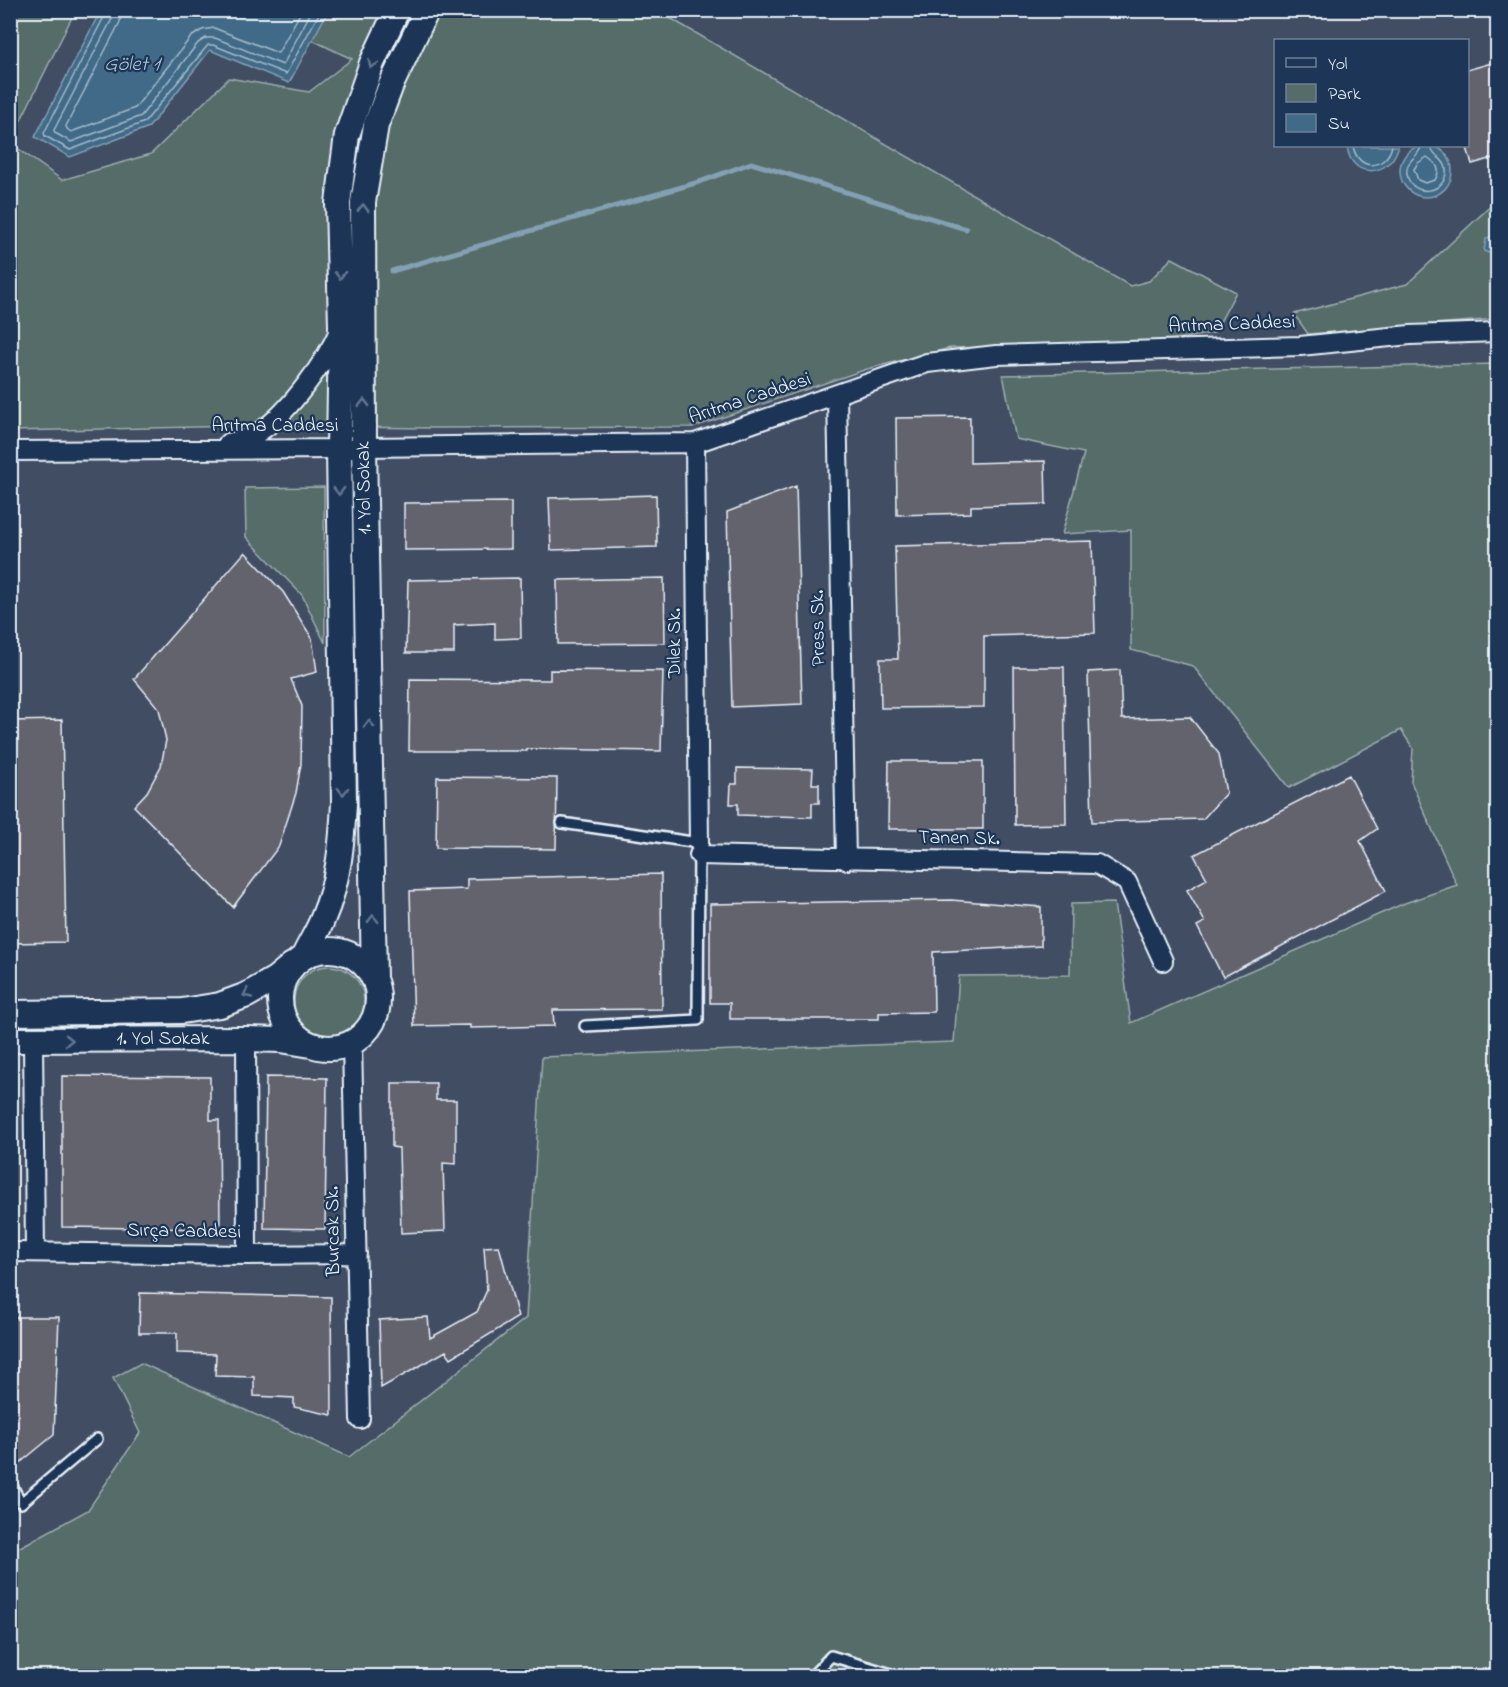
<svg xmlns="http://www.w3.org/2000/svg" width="1508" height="1687" viewBox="0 0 1508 1687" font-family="'Indie Flower',sans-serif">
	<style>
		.built { fill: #414d63; fill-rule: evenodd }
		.green { fill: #556c68; stroke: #9eaeb0; stroke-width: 1.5 }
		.water { fill: #406a87; stroke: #83a0b4; stroke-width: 1.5 }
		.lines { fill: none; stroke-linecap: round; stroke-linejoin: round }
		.shore { stroke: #a5bbcb; stroke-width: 1.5 }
		.stream { stroke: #83a0b4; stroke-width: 5 }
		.building { fill: #64636e; stroke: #e8f1f8; stroke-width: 1.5 }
		.lane-casing { stroke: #e8f1f8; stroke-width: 14 }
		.street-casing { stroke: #e8f1f8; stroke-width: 22 }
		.secondary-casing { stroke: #e8f1f8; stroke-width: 28 }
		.lane { stroke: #1d3557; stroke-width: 9 }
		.street { stroke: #1d3557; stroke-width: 18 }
		.secondary { stroke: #1d3557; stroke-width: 24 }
		.oneway { stroke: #64778f }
		.labels { text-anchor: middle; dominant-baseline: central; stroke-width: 4.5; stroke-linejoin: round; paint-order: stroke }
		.street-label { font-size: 20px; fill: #e8f1f8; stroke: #1d3557 }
		.water-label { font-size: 21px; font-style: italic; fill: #adc2d0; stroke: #1d3557 }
	</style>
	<rect width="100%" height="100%" fill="#32435e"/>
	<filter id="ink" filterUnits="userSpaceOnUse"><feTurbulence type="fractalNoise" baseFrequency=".0167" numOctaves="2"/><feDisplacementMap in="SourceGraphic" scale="12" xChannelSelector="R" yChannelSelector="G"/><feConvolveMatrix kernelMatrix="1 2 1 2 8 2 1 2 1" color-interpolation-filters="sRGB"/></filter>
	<g filter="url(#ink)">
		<!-- built -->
		<path class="built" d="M11 11H1497V1676H11ZM1276 40H1468V146H1276Z"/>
		<!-- green -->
		<path class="green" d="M11 10 75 11 11 140 10 11Z
			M309 11H658L1130 286 1149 281 1172 258 1236 292 1214 333 1152 343 950 348 867 369 694 427 433 428 242 426 11 431 10 143 62 180 151 154 229 78 309 92 352 59 287 28Z
			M1497 200V233L1487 239 1491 254 1497 252V319L1308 334 1294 314 1407 284Z
			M1497 364V1676H11V1552L88 1510 140 1433 113 1378 141 1363 349 1457 526 1318 542 1057 954 1042 959 976 1070 975 1071 904 1114 903 1131 1023 1405 903 1457 885 1411 782 1413 748 1401 730 1289 788 1193 666 1131 650V530L1062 534 1084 453 1016 439 1003 375Z
			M324 487 325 643 302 595 246 537 245 488Z
			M294 1001a35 35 0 1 1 70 0a35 35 0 1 1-70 0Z"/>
		<!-- water -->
		<path class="water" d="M101 10H328V11L289 83 210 50 149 127 70 157 35 137Z
			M1400 171a26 26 0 1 1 52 0a26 26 0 1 1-52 0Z
			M1347 146H1398V148C1389 178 1350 179 1347 146Z
			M1497 233V252L1491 254 1484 251 1486 239Z"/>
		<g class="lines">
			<!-- shore -->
			<path class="shore" d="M106 10 105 15 44 133 45 136 70 150 145 122 208 45H213L286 74 321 10
				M113 10 112 19 54 130 55 133 71 142 141 116 198 43 206 38H215L283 65 312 10
				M122 10 120 22 66 126 67 129 71 132 135 108 191 37 202 30 214 28 278 53 302 10
				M1353 146C1358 172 1386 170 1392 146
				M1421 146C1420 157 1405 159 1407 174 1410 196 1443 196 1446 173 1448 159 1432 157 1431 146
				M1427 157C1436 163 1442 169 1435 180L1425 183 1418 180 1414 169 1418 163Z"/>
			<!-- stream -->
			<path class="stream" d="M392 271 699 182 751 163 966 229"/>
		</g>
		<!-- building -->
		<path class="building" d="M1495 62 1497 72V157L1472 164 1467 148V70Z
			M970 417V463L1045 461 1046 504 971 506V513L897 515 896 418Z
			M796 486 802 704 732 707 727 512Z
			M656 495 657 547 551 550 549 498Z
			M511 502V549L404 550V503Z
			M1092 541 1095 633 984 636V707L881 708 880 659H898L895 546Z
			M245 552 283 592 312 638 317 672 291 679 302 706 301 764 296 793 279 846 233 907 134 806 147 792 161 766 166 740 159 709 134 679Z
			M520 578 521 638 495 639V623L454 625V653H406L408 580Z
			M664 578 665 643 558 644 557 580Z
			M1014 667H1064L1066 824 1015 825Z
			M550 670 663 671 661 751 527 749V751H409L410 679 550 680Z
			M1120 670 1122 719 1190 717 1219 754 1226 793 1203 819 1092 822 1088 672Z
			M62 720 66 942 10 943V721Z
			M889 761H983V829H888Z
			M737 768 813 769 812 784H819V803H812V817L738 815V804H730L731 784H737Z
			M1349 775 1377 829 1360 841 1386 891 1223 977 1197 926 1205 922 1187 890 1207 879 1194 855Z
			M437 777 557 778 556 849 436 848Z
			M661 874 662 1009 553 1010 554 1026 470 1028V1025L414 1026 410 891 467 889V879Z
			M951 900 1041 907V946L933 952 934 1012 879 1013V1019H730V1003H710V904Z
			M62 1076 210 1077V1120H219L220 1229 62 1227Z
			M266 1077 327 1078 325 1229 264 1228Z
			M392 1083H436V1100H456V1164L443 1163 445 1231 401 1233 399 1148 392 1147Z
			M499 1246 518 1317 451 1358 446 1351 381 1388 379 1320 428 1317 430 1338 477 1312 487 1290 484 1247Z
			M140 1293 331 1297 332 1415 294 1407V1398L254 1396V1377L215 1376 216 1354 177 1353V1333H139Z
			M10 1317H59L54 1435 10 1471Z"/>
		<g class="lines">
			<!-- lane casing -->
			<g class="lane-casing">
				<path id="lane" d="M562 823 699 843 698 1020 585 1026
					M10 1482 21 1503 97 1439
					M812 1676 831 1656 898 1676"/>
			</g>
			<!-- street casing -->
			<g class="street-casing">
				<path id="street" d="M837 395 846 860
					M228 443C240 441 252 438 262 430 289 412 326 361 339 331
					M695 443 699 843
					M10 451 339 449 364 447 695 443 927 363 996 355 1300 346 1410 335 1498 332
					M699 855 1097 864 1127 882 1163 961
					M246 1039 247 1255
					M33 1040 35 1252
					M352 1042 360 1419
					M10 1252 247 1255 357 1254"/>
			</g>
			<!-- secondary casing -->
			<g class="secondary-casing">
				<path id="secondary" d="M280 999a49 49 0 1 1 98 0a49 49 0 1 1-98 0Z
					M304 956C310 943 318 931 323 918 339 881 342 842 344 803L339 449 341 326 338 203 347 135 372 63 397 10
					M374 978 364 447 363 202 376 125 391 85 427 10
					M10 1013 182 1011 220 1005 247 995 275 979 292 965
					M10 1040 246 1039 281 1040 311 1045"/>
			</g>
			<!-- lane -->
			<use href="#lane" class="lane"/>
			<!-- street -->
			<use href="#street" class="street"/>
			<!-- secondary -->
			<use href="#secondary" class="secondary"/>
		</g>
		<!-- one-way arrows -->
		<defs><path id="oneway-chevron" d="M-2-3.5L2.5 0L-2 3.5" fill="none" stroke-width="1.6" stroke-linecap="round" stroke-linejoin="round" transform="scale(1.5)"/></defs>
		<g class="oneway">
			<use href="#oneway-chevron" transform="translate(372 64) rotate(113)"/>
			<use href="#oneway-chevron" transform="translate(363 208) rotate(-89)"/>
			<use href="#oneway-chevron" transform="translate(340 275) rotate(89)"/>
			<use href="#oneway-chevron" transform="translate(364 403) rotate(-90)"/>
			<use href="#oneway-chevron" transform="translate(339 491) rotate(89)"/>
			<use href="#oneway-chevron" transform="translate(369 724) rotate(-91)"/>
			<use href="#oneway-chevron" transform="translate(343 791) rotate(89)"/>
			<use href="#oneway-chevron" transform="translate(373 919) rotate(-91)"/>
			<use href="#oneway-chevron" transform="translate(247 994) rotate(155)"/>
			<use href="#oneway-chevron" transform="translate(69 1040)"/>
		</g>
	</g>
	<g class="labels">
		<!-- street labels -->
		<g class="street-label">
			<text transform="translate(1232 325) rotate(-2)">Arıtma Caddesi</text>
			<text transform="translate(750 399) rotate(-18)">Arıtma Caddesi</text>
			<text x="275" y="426">Arıtma Caddesi</text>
			<text transform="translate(365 488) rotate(-91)">1. Yol Sokak</text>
			<text transform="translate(819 628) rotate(-91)">Press Sk.</text>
			<text transform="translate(675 643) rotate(-90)">Dilek Sk.</text>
			<text transform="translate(959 839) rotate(1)">Tanen Sk.</text>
			<text x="163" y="1039">1. Yol Sokak</text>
			<text transform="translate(334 1231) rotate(-91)">Burcak Sk.</text>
			<text transform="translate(184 1232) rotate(1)">Sırça Caddesi</text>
		</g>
		<!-- water labels -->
		<g class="water-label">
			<text x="132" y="65">Gölet 1</text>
		</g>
	</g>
	<!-- margin -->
	<rect width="1508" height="1687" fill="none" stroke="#1d3557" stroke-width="36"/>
	<rect x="18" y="18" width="1472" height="1651" fill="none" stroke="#e8f1f8" stroke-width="2" filter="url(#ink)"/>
	<!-- legend -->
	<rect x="1274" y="39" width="195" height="108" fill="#1d3557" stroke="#6e8097" stroke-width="1.5"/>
	<rect x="1286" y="58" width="30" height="9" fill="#1d3557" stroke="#6e8097" stroke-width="1.5"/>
	<text x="1328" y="69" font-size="18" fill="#e8f1f8">Yol</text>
	<rect x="1286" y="84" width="30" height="18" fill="#556c68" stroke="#6e8097" stroke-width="1.5"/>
	<text x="1328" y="99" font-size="18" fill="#e8f1f8">Park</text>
	<rect x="1286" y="114" width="30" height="18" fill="#406a87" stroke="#6e8097" stroke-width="1.5"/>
	<text x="1328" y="129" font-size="18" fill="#e8f1f8">Su</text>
</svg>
